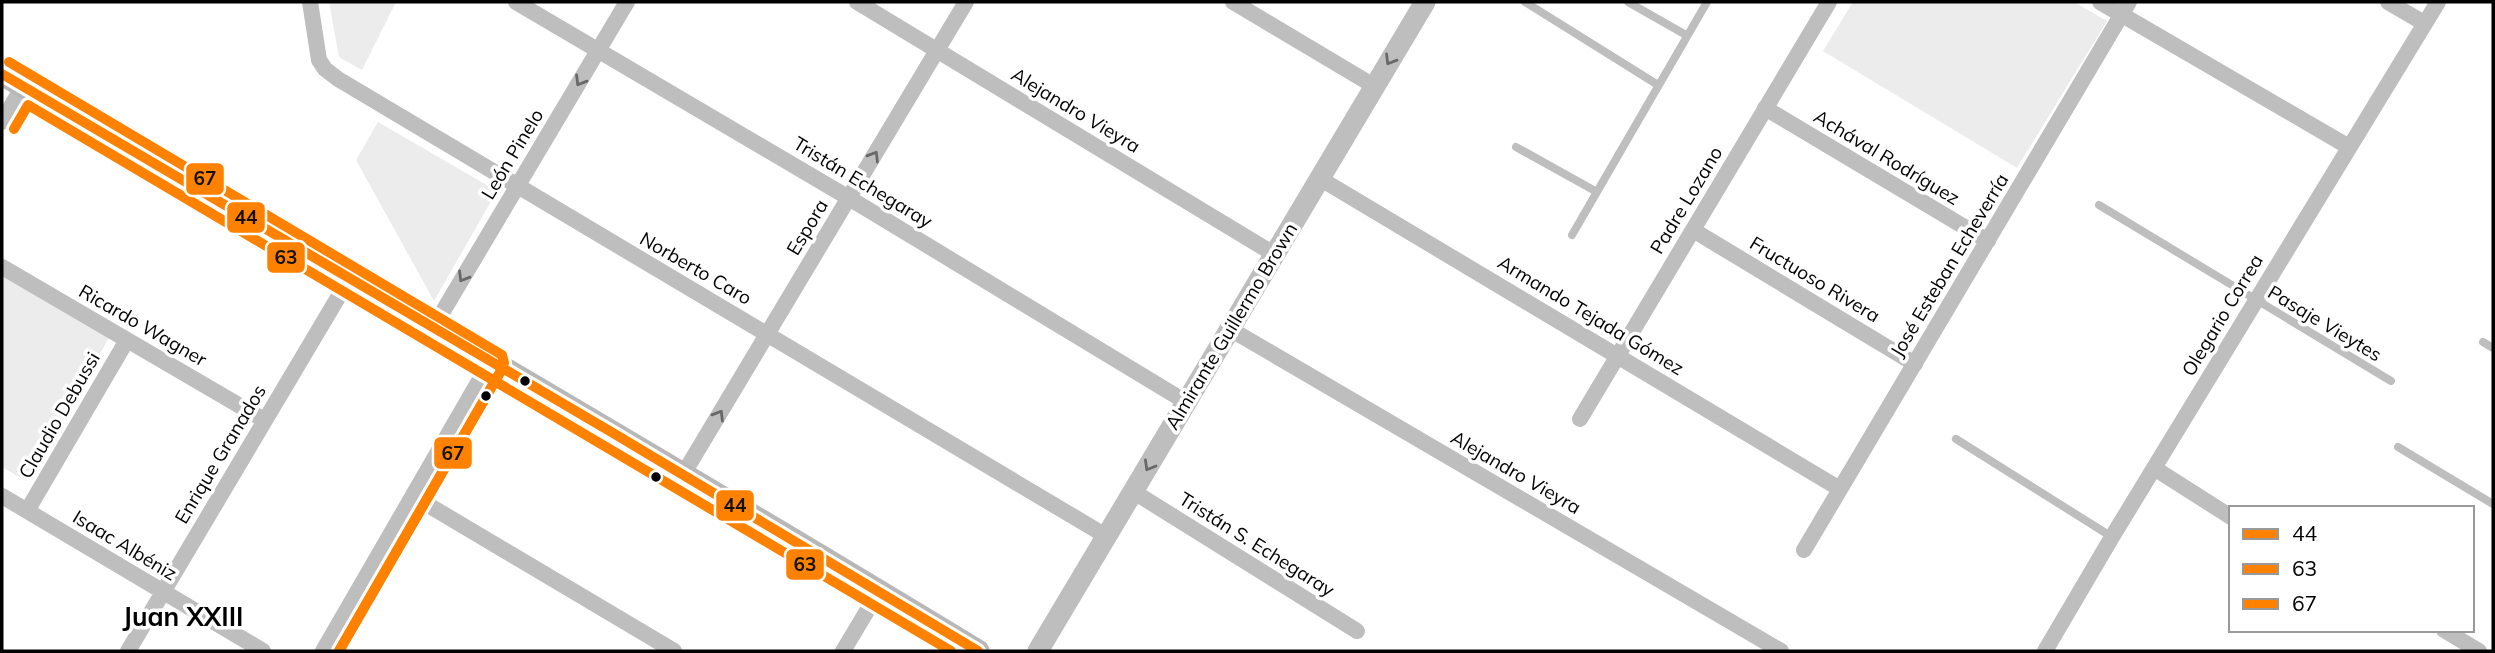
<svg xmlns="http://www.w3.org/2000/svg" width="2495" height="653" viewBox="0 0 2495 653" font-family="Mulish,sans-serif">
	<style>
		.green { fill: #ececec }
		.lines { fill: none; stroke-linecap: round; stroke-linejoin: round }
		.service { stroke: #bebebe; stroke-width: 8 }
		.minor { stroke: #bebebe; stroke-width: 16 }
		.tertiary { stroke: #bebebe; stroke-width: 21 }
		.secondary { stroke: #b8b8b8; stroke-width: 23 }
		.bus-1-casing { stroke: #fff; stroke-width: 16 }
		.bus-2-casing { stroke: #fff; stroke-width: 16 }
		.bus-3-casing { stroke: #fff; stroke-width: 16 }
		.bus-1 { stroke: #ff8100; stroke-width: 10 }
		.bus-2 { stroke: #ff8100; stroke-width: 10 }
		.bus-3 { stroke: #ff8100; stroke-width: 10 }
		.oneway { stroke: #686868 }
		.bus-dot { fill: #000; stroke: #fff; stroke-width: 2.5 }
		.labels { text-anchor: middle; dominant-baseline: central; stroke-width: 7; stroke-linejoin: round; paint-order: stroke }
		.street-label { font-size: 19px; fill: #000; stroke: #fff }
		.district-label { font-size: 26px; font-weight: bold; fill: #000; stroke: #fff }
		.line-badge { stroke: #fff; stroke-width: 2.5 }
		.pale-badge-label { font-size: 19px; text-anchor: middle; font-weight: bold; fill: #111 }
	</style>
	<rect width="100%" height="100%" fill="#fff"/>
	<!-- green -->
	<path class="green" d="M329 2H396L362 70 339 57Z
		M1853 2H2074L2107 21 2017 168 1823 51Z
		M378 122 497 191 434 301 356 160Z
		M2 276 109 338 26 481 2 467Z"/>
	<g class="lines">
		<!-- service -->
		<path class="service" d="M1525 2 1658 85
			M1628 2 1686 35
			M1516 147 1597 192
			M2099 205 2391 381
			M1572 235 1707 2
			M2483 342 2493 348
			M1956 439 2112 537
			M2398 447 2493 504"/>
		<!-- minor -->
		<path class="minor" d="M310 2 319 60 325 69 338 79 1106 536
			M516 2 849 198 1186 402
			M857 2 1274 254
			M1233 2 1374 86
			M2100 2 2349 147
			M2388 2 2424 23
			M1765 108 1988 241
			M2 122 23 86
			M1319 178 1840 489
			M1693 230 1915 364
			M2 267 264 420
			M433 328 627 2
			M1230 329 1781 651
			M1580 419 1829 2
			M2154 468 2231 517
			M684 473 966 2
			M1134 492 1357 631
			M2 496 263 651
			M413 496 674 651
			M27 511 127 340
			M1804 550 2129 2
			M2444 630 2479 651
			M128 651 349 279
			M323 651 490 362
			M843 651 879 591
			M2045 651 2112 537 2438 2"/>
		<!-- tertiary -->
		<path class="tertiary" d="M1038 651 1425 2"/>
		<!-- secondary -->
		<path class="secondary" d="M2 74C328 265 655 455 978 651"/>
		<!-- bus-1 casing -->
		<g class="bus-1-casing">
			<path id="bus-1" d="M2 74 613 433 978 651"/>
		</g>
		<!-- bus-2 casing -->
		<g class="bus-2-casing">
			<path id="bus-2" d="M14 129 28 105 951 651
				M339 651 502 369"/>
		</g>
		<!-- bus-3 casing -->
		<g class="bus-3-casing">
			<path id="bus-3" d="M9 62 502 355 504 363 502 369 339 651"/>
		</g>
		<!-- bus-1 -->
		<use href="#bus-1" class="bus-1"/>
		<!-- bus-2 -->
		<use href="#bus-2" class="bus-2"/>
		<!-- bus-3 -->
		<use href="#bus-3" class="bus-3"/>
	</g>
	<!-- one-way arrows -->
	<defs><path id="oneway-chevron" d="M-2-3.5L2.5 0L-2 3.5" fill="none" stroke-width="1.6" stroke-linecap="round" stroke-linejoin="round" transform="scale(1.75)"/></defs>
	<g class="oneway">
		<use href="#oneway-chevron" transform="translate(1390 60) rotate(121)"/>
		<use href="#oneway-chevron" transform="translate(580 81) rotate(121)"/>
		<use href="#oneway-chevron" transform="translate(874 156) rotate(-59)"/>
		<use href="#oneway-chevron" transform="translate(463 277) rotate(121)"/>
		<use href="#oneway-chevron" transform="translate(719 415) rotate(-59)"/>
		<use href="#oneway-chevron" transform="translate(1149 466) rotate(120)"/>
	</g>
	<!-- markers -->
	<g class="bus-dot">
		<circle cx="525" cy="381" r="6"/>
		<circle cx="486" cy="396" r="6"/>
		<circle cx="656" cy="477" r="6"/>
	</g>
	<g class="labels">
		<!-- street labels -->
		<g class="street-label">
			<text transform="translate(1076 110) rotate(31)">Alejandro Vieyra</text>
			<text transform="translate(512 154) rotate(-59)">León Pinelo</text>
			<text transform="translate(1887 157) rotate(31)">Achával Rodríguez</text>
			<text transform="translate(863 182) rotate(31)">Tristán Echegaray</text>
			<text transform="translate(1686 200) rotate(-59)">Padre Lozano</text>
			<text transform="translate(807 227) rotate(-59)">Espora</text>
			<text transform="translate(1949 265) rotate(-59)">José Esteban Echeverría</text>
			<text transform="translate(696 268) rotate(30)">Norberto Caro</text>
			<text transform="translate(1815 279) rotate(31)">Fructuoso Rivera</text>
			<text transform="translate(1591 315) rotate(31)">Armando Tejada Gómez</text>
			<text transform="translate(2222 315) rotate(-59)">Olegario Correa</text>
			<text transform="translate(2325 323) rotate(31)">Pasaje Vieytes</text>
			<text transform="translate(143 325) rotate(30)">Ricardo Wagner</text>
			<text transform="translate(1231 326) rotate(-59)">Almirante Guillermo Brown</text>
			<text transform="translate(59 415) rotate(-60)">Claudio Debussi</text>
			<text transform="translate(220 454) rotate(-59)">Enrique Granados</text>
			<text transform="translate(1516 472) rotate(30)">Alejandro Vieyra</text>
			<text transform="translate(1257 544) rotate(32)">Tristán S. Echegaray</text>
			<text transform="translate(125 545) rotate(31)">Isaac Albéniz</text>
		</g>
		<!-- district labels -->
		<g class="district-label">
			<text x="183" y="616">Juan XXIII</text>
		</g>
	</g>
	<g class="line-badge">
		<rect x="185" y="162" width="40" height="34" rx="7" fill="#ff8100"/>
		<rect x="226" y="201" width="40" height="33" rx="7" fill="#ff8100"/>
		<rect x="266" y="241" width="40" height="33" rx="7" fill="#ff8100"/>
		<rect x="433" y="436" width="40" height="34" rx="7" fill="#ff8100"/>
		<rect x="715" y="489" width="40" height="33" rx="7" fill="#ff8100"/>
		<rect x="785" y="548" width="40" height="33" rx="7" fill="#ff8100"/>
	</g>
	<g class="pale-badge-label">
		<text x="205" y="185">67</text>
		<text x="246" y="224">44</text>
		<text x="286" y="264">63</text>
		<text x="453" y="460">67</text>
		<text x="735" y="512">44</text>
		<text x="805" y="571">63</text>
	</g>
	<!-- border -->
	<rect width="2495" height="653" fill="none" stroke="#000000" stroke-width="7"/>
	<!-- legend -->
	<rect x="2229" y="506" width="245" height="126" fill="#ffffff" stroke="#999999" stroke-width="2"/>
	<rect x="2243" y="529" width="35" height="10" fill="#ff8100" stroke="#999999" stroke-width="2"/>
	<text x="2292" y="541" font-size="21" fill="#000000">44</text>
	<rect x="2243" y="564" width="35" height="10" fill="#ff8100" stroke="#999999" stroke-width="2"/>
	<text x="2292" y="576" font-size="21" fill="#000000">63</text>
	<rect x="2243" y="599" width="35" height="10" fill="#ff8100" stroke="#999999" stroke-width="2"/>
	<text x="2292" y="611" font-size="21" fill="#000000">67</text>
</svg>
